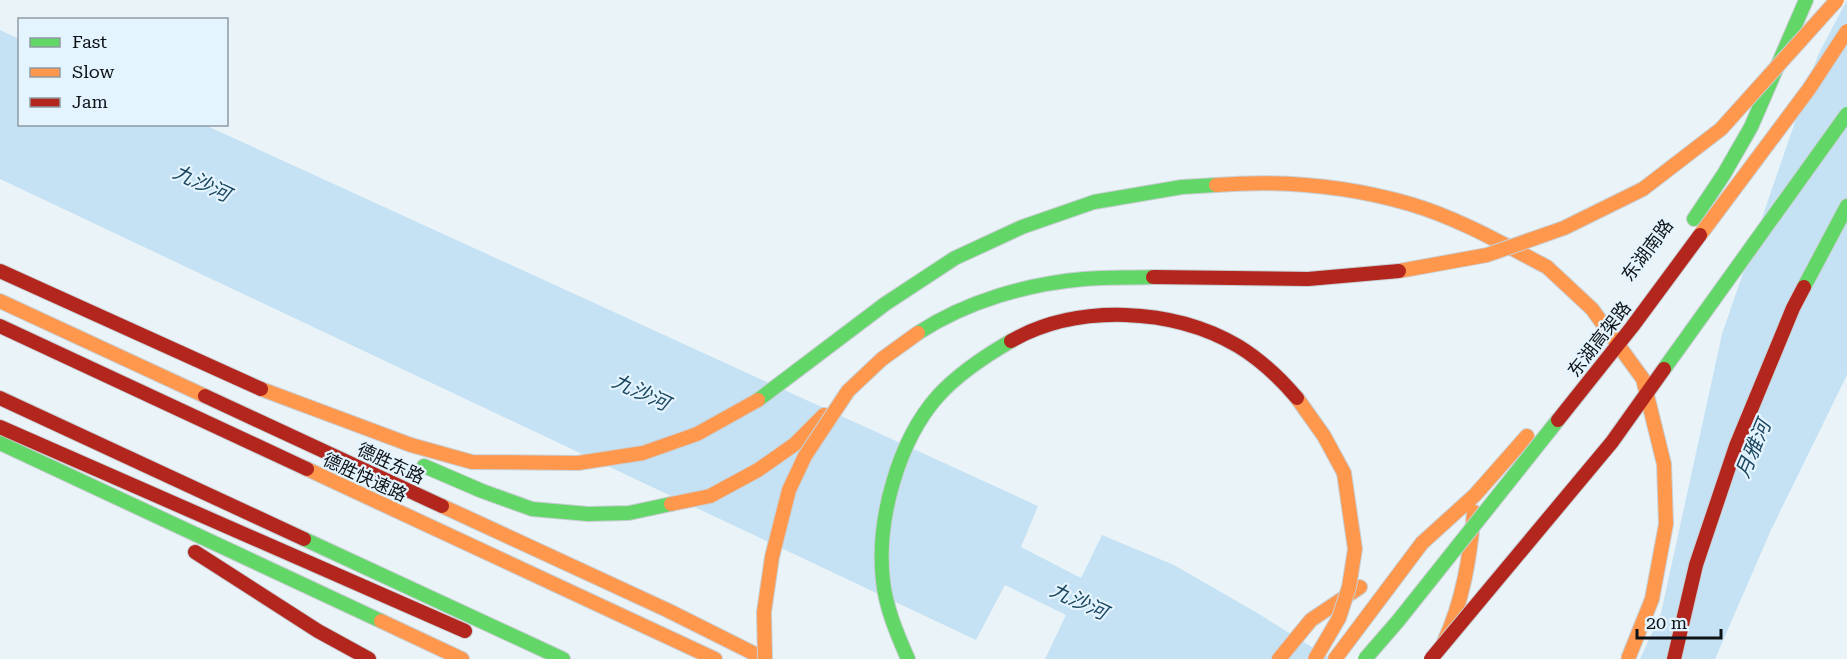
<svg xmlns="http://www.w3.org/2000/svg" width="1847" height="659" viewBox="0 0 1847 659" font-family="'Roboto Serif','Noto Sans SC',serif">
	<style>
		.water { fill: #c5e2f4 }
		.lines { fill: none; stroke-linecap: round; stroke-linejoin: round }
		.fast-casing { stroke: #c8cfd4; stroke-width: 16 }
		.slow-casing { stroke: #c8cfd4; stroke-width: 16 }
		.jam-casing { stroke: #c8cfd4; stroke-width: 16 }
		.fast { stroke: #63d668; stroke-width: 14 }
		.slow { stroke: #ff974d; stroke-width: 14 }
		.jam { stroke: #b3261e; stroke-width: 14 }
		.fast-bridge-casing { stroke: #c8cfd4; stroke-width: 16; stroke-linecap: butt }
		.slow-bridge-casing { stroke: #c8cfd4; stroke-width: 16; stroke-linecap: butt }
		.jam-bridge-casing { stroke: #c8cfd4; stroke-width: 16; stroke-linecap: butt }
		.fast-bridge { stroke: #63d668; stroke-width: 14 }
		.slow-bridge { stroke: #ff974d; stroke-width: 14 }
		.jam-bridge { stroke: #b3261e; stroke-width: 14 }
		.labels { text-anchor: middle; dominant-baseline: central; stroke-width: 4.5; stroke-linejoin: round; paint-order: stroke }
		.street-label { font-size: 18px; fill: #0e1317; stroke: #e4f4fe }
		.water-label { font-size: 20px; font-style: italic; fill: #1a475f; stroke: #e4f4fe }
	</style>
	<rect width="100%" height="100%" fill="#eaf3f8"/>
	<!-- water -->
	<path class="water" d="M1847 0V375L1771 530 1715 659H1640L1661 613 1722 334 1818 55Z
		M0 30 19 39 20 124 205 125 1038 506 1021 547 1081 578 1102 535 1174 565 1259 614 1331 659H1045L1066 615 1005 585 976 640 0 179Z"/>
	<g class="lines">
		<!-- fast casing -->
		<g class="fast-casing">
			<path id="fast" d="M1694 219 1724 174 1751 127 1806 0
				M1804 287 1847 206
				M758 400 885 304 955 258 1022 227 1094 202 1182 187 1216 185
				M0 443 381 621
				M424 466 482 491 532 509 588 514 629 513 671 504
				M304 539 563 659
				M908 659C897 634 886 608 883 581 876 521 898 441 938 396 958 374 985 356 1011 341"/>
		</g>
		<!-- slow casing -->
		<g class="slow-casing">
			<path id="slow" d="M1216 185C1280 180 1348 186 1410 204 1458 218 1503 244 1547 267
				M0 301 205 396
				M261 389 411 445 472 462 578 463 643 453 697 434 758 400
				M1297 398 1324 436 1344 473
				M307 469 715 659
				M671 504 710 496 758 470 795 444 824 415
				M442 506 667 610 765 659
				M381 621 462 659
				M1444 642C1463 601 1470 557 1474 512
				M1279 659 1311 620 1360 587
				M1335 659 1422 543 1475 495 1527 436"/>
		</g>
		<!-- jam casing -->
		<g class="jam-casing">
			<path id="jam" d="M0 271 261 389
				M0 326 307 469
				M1011 341C1078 303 1173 308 1238 346 1261 360 1280 378 1297 398
				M205 396 442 506
				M0 398 304 539
				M0 427 465 631
				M195 552 318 631 369 659
				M1674 659 1696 565 1736 446 1793 308 1804 287"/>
		</g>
		<!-- fast -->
		<use href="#fast" class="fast"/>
		<!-- slow -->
		<use href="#slow" class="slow"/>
		<!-- jam -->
		<use href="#jam" class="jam"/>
		<!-- fast-bridge casing -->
		<g class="fast-bridge-casing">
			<path id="fast-bridge" d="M918 333C967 301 1027 284 1084 279 1107 277 1130 278 1153 277
				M1664 369 1847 114
				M1365 659 1398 621 1558 420"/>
		</g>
		<!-- slow-bridge casing -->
		<g class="slow-bridge-casing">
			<path id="slow-bridge" d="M1700 235 1809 89 1847 31
				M1547 267 1592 309 1643 379 1664 464 1666 524 1652 599 1628 659
				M1399 271 1487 255 1564 228 1643 189 1721 129 1837 0
				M765 659 764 612 772 557 789 490 805 456 848 391 882 359 918 333
				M1315 659 1339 618 1349 587 1355 549 1344 473"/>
		</g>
		<!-- jam-bridge casing -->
		<g class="jam-bridge-casing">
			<path id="jam-bridge" d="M1153 277 1308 279 1399 271
				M1558 420 1632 327 1700 235
				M1431 659 1612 442 1664 369"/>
		</g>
		<!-- fast-bridge -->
		<use href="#fast-bridge" class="fast-bridge"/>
		<!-- slow-bridge -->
		<use href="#slow-bridge" class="slow-bridge"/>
		<!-- jam-bridge -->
		<use href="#jam-bridge" class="jam-bridge"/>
	</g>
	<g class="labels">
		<!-- street labels -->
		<g class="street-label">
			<text transform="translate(1647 250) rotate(-53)">东湖南路</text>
			<text transform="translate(1599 339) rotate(-52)">东湖高架路</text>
			<text transform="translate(391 463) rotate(25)">德胜东路</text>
			<text transform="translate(365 477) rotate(25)">德胜快速路</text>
		</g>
		<!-- water labels -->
		<g class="water-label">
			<text transform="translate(202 183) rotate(25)">九沙河</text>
			<text transform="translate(641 392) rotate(25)">九沙河</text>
			<text transform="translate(1753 449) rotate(-67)">月雅河</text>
			<text transform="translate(1079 601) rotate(25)">九沙河</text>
		</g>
	</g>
	<!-- legend -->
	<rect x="18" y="18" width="210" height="108" fill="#e4f4fe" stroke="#8e9aa2" stroke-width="1.5"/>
	<rect x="30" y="38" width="30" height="9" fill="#63d668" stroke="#8e9aa2" stroke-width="1.5"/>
	<text x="72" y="48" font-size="18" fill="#0e1317">Fast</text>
	<rect x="30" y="68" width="30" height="9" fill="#ff974d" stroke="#8e9aa2" stroke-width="1.5"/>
	<text x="72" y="78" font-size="18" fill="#0e1317">Slow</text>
	<rect x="30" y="98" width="30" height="9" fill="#b3261e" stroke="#8e9aa2" stroke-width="1.5"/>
	<text x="72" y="108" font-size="18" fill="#0e1317">Jam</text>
	<!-- scale -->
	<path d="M1637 629v9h84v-9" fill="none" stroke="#0e1317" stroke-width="3"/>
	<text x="1646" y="629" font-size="18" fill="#0e1317" stroke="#e4f4fe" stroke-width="4.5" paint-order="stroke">20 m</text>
</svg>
